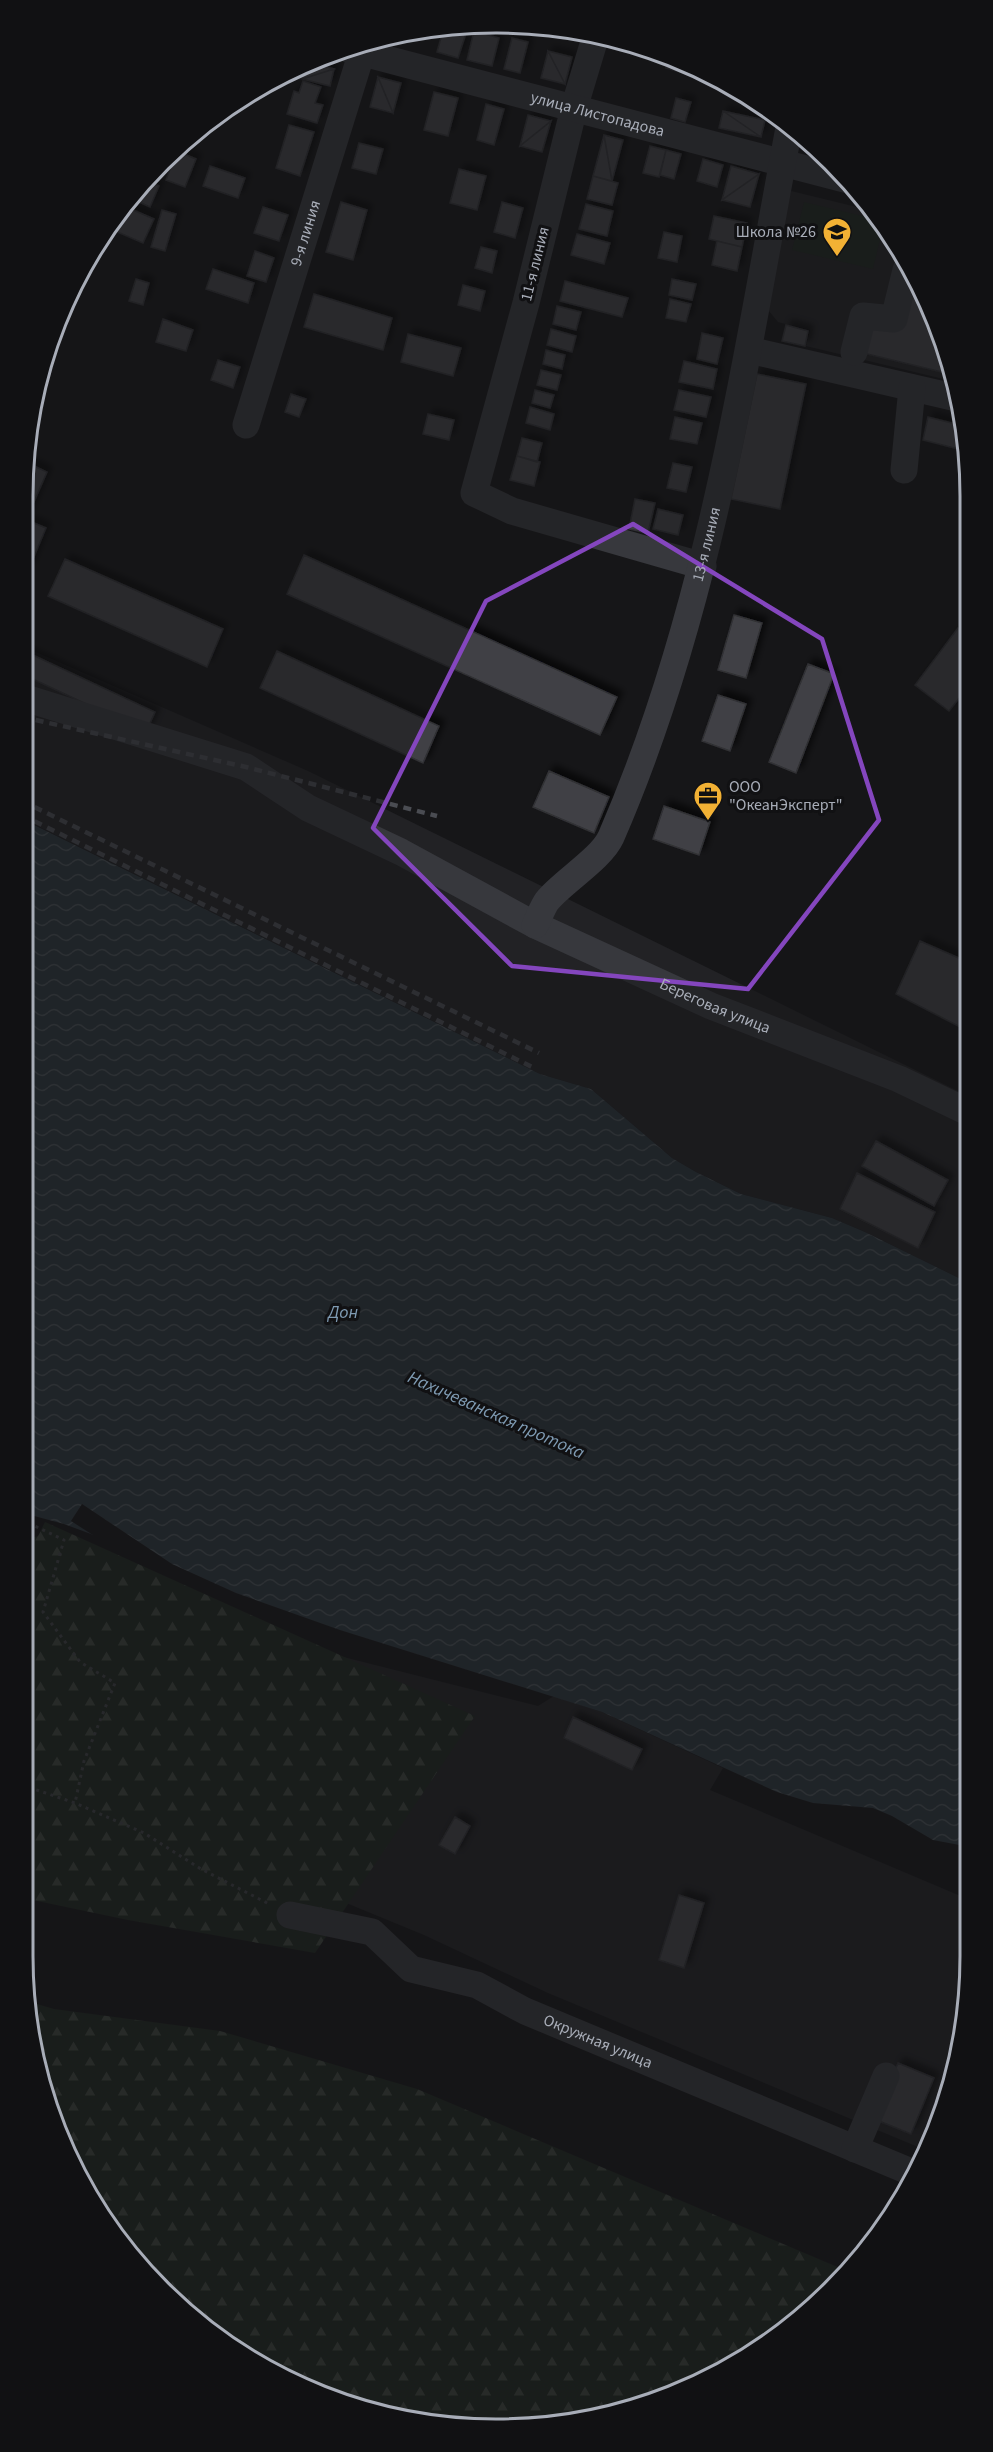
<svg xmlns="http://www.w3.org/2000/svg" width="993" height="2452" viewBox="0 0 993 2452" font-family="'Source Sans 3',sans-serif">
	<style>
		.built { fill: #222225 }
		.forest { fill: url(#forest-firs) }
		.garden { fill: #1e261f }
		.water { fill: url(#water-waves) }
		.pier { fill: #161618 }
		.building { fill: #404145; stroke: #303034; stroke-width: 1.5; filter: url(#shadow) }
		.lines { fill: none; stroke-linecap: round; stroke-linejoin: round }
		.path { stroke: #3d3f44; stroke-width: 3; stroke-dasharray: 3 4.5; stroke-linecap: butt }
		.minor { stroke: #37383d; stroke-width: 27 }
		.rail { stroke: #4a4c52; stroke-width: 4.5; stroke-dasharray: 8 6; stroke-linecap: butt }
		.marked { fill: none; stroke: #8446be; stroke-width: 4.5; stroke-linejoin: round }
		.labels { text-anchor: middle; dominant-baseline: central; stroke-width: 6; stroke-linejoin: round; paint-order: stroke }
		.street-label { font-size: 16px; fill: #a8adb8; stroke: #111113 }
		.poi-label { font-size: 16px; fill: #a8adb8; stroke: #111113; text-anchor: end }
		.water-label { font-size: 18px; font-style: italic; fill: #7f9bb3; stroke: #111113 }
		.rim { fill: none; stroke: #a8adb8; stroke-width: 3 }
	</style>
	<defs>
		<pattern id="forest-firs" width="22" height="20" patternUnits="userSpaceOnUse" patternTransform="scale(1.5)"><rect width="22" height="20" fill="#1e261f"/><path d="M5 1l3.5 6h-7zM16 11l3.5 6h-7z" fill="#3c433d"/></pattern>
		<pattern id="water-waves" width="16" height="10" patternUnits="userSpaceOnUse" patternTransform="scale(1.5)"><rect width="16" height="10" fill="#2c353c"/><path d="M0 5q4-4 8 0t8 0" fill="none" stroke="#485056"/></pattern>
		<filter id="shadow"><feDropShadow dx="5.5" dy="-5.5" stdDeviation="3" flood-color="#0009"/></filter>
	</defs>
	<rect width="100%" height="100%" fill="#161618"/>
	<!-- built -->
	<path class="built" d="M791 191 869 210 934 315 952 381 806 346 810 330 778 322 764 305Z
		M22 646 308 771 968 1096 969 1283 865 1232 832 1218 741 1194 696 1172 672 1158 591 1089 540 1074 23 819Z
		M172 1614 538 1706 554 1696 602 1712 723 1768 710 1790 970 1900V1955L945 2108 923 2149 548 1993 424 1935 84 1795Z"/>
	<!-- forest -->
	<path class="forest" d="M45 1522 475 1716 315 1953 128 1920 23 1898 22 1541 38 1536Z
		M30 2002 54 2009 220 2031 417 2089 847 2271 809 2312 734 2366 589 2420 434 2425 344 2404 260 2366 140 2268 86 2192 48 2108Z"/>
	<!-- garden -->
	<path class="garden" d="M804 202 875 219 882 231 873 269 792 250Z"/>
	<!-- water -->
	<path class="water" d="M22 819 540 1074 591 1089 672 1158 696 1172 741 1194 832 1218 865 1232 969 1283 970 1847 933 1840 892 1816 873 1808 813 1803 777 1792 602 1712 340 1630 236 1593 172 1564 64 1524 23 1513Z"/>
	<!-- pier -->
	<path class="pier" d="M82 1504 172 1564 170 1567 107 1544 71 1521Z"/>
	<!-- building -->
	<path class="building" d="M459 24 468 27 458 58 437 52 444 27Z
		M474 31 499 38 492 66 467 60Z
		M512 38 528 42 520 73 504 69Z
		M628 43 649 48 654 50 653 53 627 46Z
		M548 51 572 57 565 84Z
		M548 51 565 84 541 78Z
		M669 58 697 71 695 76 666 68Z
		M311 62 334 69 302 79 306 64Z
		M334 69 330 86 302 79Z
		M705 75 731 88 704 82Z
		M378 77 401 83 393 113Z
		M378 77 393 113 370 107Z
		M303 81 321 87 315 103 323 105 317 123 287 114 294 91 299 93Z
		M434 92 458 98 448 136 424 130Z
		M676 98 691 102 685 122 671 118Z
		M486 104 504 109 494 145 477 140Z
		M723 111 765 120 761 137Z
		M723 111 761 137 719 128Z
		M528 115 551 121 520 146Z
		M551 121 542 152 520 146Z
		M289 125 314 132 300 176 276 168Z
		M604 135 623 140 612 181Z
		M604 135 612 181 593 176Z
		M359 143 383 149 376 174 352 168Z
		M650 146 666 150 659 177 643 173Z
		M666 150 681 154 674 179 660 175Z
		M177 151 196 159 185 187 166 180Z
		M703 159 723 165 717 187 697 181Z
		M210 166 245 178 238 198 203 186Z
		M731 166 759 174 722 200Z
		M459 169 486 176 477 210 450 203Z
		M759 174 750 207 722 200Z
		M593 176 618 183 612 205 587 199Z
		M144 180 159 186 150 207 130 198Z
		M341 202 367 210 353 260 326 252Z
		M502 202 523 208 515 238 494 232Z
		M586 204 613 211 607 236 579 229Z
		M124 206 154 219 143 243 108 228Z
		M263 207 288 215 279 241 254 233Z
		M162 210 176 214 165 251 151 247Z
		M714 216 747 223 742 247 709 239Z
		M664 232 682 236 677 262 658 258Z
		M577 234 610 243 604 264 571 255Z
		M717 241 742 247 737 271 712 265Z
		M481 247 497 251 492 273 475 268Z
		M255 251 274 258 266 282 247 276Z
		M213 269 254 283 248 303 206 289Z
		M911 277 934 315 939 331 937 337 941 338 950 374 859 352 866 321 899 328Z
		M136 279 149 283 143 305 129 301Z
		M672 279 696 284 692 300 669 295Z
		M565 281 628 298 622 317 560 301Z
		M463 285 485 291 480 311 458 305Z
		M314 294 392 318 383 350 304 327Z
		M670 299 691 304 686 322 666 318Z
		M557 306 581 312 576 330 553 324Z
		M163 319 193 330 186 351 156 342Z
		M786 325 808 331 805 346 782 341Z
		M551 329 576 336 572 352 547 345Z
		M702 333 723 338 717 364 697 359Z
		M408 334 461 348 453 376 401 362Z
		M546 350 565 355 562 369 543 364Z
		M218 360 240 367 233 388 211 380Z
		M684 361 717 369 713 389 679 382Z
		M541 370 561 375 557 390 537 385Z
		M757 374 806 384 780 509 731 499Z
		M535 390 554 395 550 408 532 403Z
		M679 390 711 397 706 417 674 410Z
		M291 394 306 399 299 417 285 412Z
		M530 407 554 414 550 430 526 423Z
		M428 414 454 420 449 440 423 434Z
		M675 417 702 423 697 444 670 439Z
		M928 417 964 426 966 451 923 440Z
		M522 438 542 443 537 462 517 456Z
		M517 456 540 462 534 486 510 480Z
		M28 463 47 472 26 520 22 518V496Z
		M673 463 692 467 686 492 667 488Z
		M635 499 655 503 648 533 629 529Z
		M658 509 683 515 678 535 653 529Z
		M22 518 46 528 28 571 22 568Z
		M304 555 617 697 600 735 287 594Z
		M65 559 223 629 207 667 48 596Z
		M734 615 762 623 746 678 718 670Z
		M958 628 967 634V703L960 697 949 711 915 685Z
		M22 650 155 712 146 732 22 674Z
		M277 651 439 726 423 763 260 688Z
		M808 664 834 674 796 773 769 762Z
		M718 695 746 704 730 751 702 741Z
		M549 771 609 797 594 833 533 807Z
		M664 806 710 822 699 855 653 839Z
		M920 941 968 962V1031L896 994Z
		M876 1141 948 1180 934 1206 862 1166Z
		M857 1173 935 1212 918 1248 840 1209Z
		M573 1717 642 1749 632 1770 564 1738Z
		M455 1817 470 1826 455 1854 439 1845Z
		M679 1895 704 1903 684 1968 659 1960Z
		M898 2063 934 2078 911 2134 874 2119Z"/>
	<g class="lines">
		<!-- path -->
		<path class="path" d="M22 1520 64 1540 43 1612 80 1662 115 1683 84 1761 75 1803
			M22 1785 75 1803 144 1833 201 1869 271 1905"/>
		<!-- minor -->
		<g class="minor">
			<path d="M596 35 574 108 526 303 474 493 512 511 703 566"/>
			<path id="s1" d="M348 49 848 180"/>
			<path d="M749 350 957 398"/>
			<path d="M854 352 863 316 894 319 906 270"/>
			<path id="s2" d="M246 425 365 42"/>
			<path d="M904 470 912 388"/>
			<path id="s3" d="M22 697 246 767 308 808 401 852 535 925 711 1006 899 1079 968 1112"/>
			<path id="s4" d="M535 925C539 918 542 908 547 901 562 882 601 859 611 837 709 612 744 367 789 128"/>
			<path id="s5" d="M290 1915 372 1932 411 1969 477 1985 525 2011 911 2172"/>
			<path d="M855 2149 886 2076"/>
		</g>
		<!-- rail -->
		<path class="rail" d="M22 717 246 767 437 816
			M22 801 539 1053
			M22 815 534 1068"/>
	</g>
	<!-- marked area -->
	<path d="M0 0H993V2452H0ZM633 524 822 639 879 820 748 989 512 966 373 828 486 601Z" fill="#161618" fill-opacity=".55" fill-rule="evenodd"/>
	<path class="marked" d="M633 524 822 639 879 820 748 989 512 966 373 828 486 601Z"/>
	<!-- icons -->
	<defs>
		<g id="school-pin" transform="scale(1.5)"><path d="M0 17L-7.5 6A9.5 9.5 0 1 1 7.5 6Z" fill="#f2b134" stroke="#111113"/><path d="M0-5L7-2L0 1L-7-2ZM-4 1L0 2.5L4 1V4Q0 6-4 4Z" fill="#111"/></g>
		<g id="office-pin" transform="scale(1.5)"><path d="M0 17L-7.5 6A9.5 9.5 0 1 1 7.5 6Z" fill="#f2b134" stroke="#111113"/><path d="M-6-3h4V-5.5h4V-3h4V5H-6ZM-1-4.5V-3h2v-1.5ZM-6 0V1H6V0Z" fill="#111"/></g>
	</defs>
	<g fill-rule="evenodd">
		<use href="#school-pin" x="837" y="232"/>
		<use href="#office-pin" x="708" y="796"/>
	</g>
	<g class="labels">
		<!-- street labels -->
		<g class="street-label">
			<text stroke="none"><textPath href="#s1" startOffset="258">улица Листопадова</textPath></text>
			<text stroke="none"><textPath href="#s2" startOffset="201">9-я линия</textPath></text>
			<text transform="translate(535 264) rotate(-76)">11-я линия</text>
			<text stroke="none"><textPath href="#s4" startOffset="426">13-я линия</textPath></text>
			<text stroke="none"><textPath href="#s3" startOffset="762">Береговая улица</textPath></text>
			<text stroke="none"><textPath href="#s5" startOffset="339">Окружная улица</textPath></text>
		</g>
		<!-- poi labels -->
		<g class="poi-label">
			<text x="816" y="232">Школа №26</text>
			<text x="729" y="787" text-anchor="start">ООО<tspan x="729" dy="18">"ОкеанЭксперт"</tspan></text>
		</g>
		<!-- water labels -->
		<g class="water-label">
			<text x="343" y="1312">Дон</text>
			<text transform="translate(496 1415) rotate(24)">Нахичеванская протока</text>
		</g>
	</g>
	<!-- crop -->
	<path d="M0 0H993V2452H0ZM496 33H497A463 463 0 0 1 960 496V1956A463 463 0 0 1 497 2419H496A463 463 0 0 1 33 1956V496A463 463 0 0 1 496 33Z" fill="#111113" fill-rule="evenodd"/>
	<path class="rim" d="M496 33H497A463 463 0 0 1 960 496V1956A463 463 0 0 1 497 2419H496A463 463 0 0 1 33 1956V496A463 463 0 0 1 496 33Z"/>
</svg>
